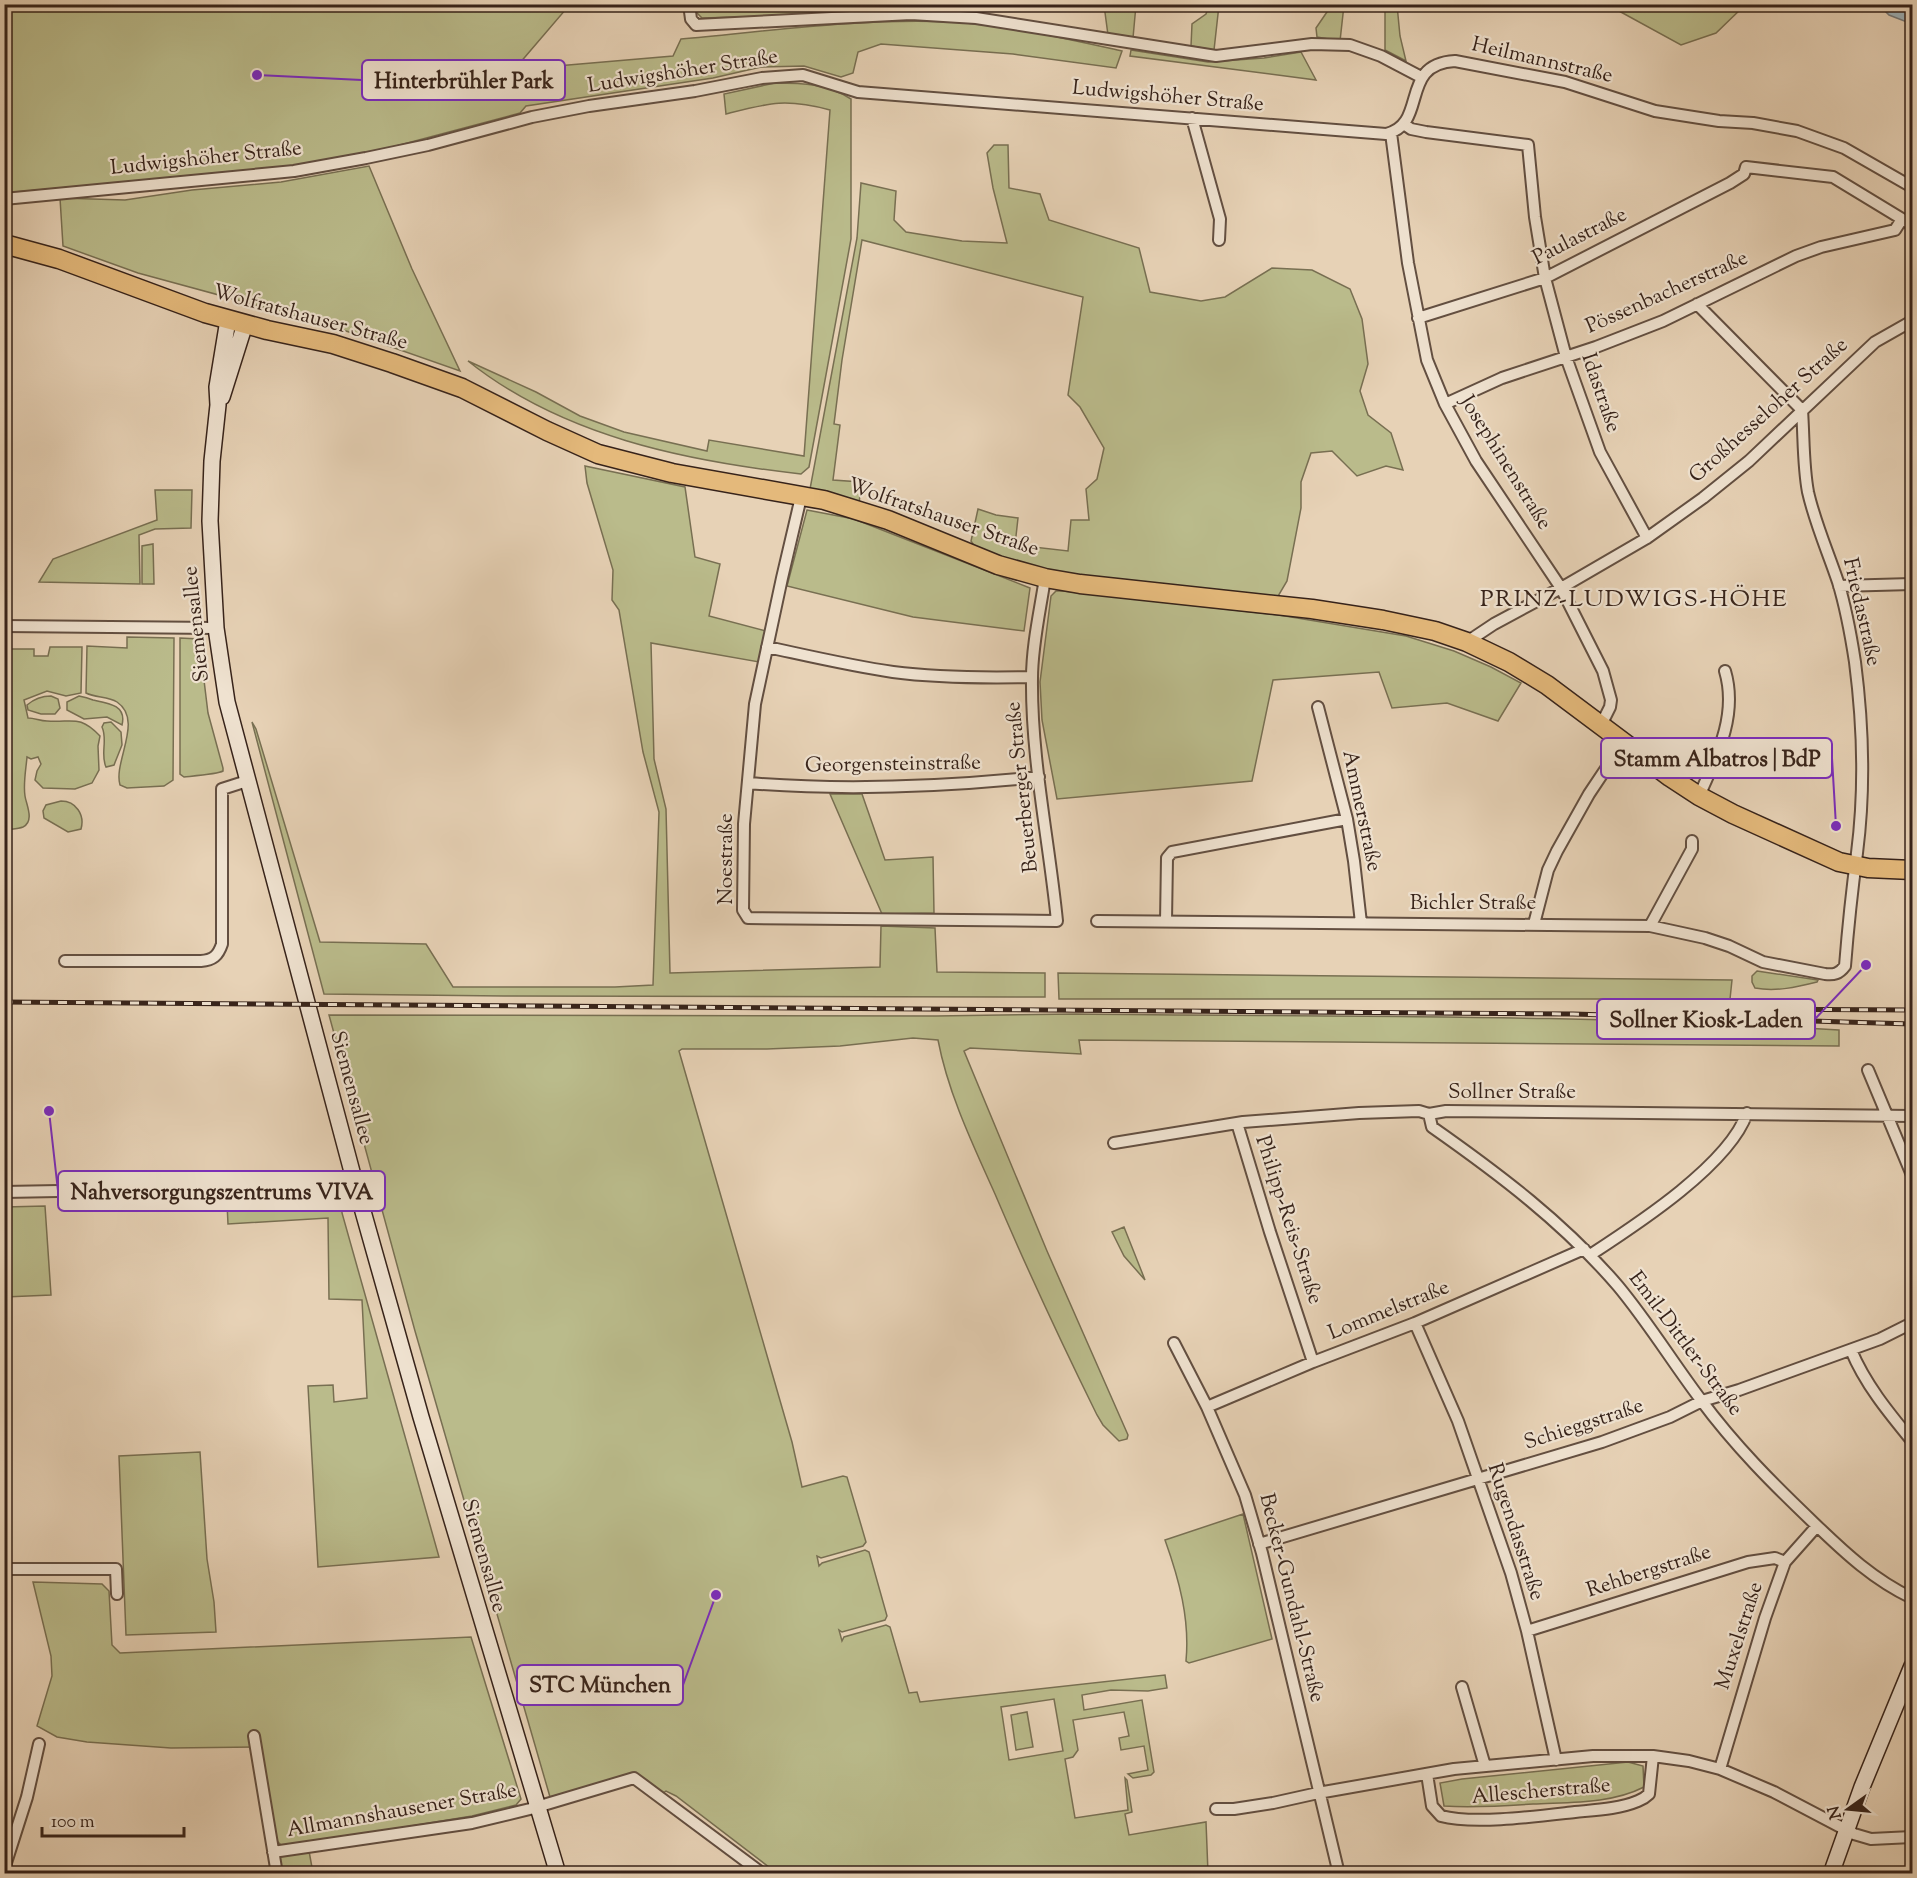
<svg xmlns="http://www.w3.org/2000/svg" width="1917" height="1878" viewBox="0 0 1917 1878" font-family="'Sorts Mill Goudy',serif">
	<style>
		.green { fill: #babb8b; stroke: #786f52; stroke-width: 1.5; fill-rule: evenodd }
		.water { fill: #9eb4bb; stroke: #757a7b; stroke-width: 1.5 }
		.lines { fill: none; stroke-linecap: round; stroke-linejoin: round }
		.street-casing { stroke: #634f41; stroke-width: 14 }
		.secondary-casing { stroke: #37231a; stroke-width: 18 }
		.primary-casing { stroke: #37231a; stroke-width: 21 }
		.street { stroke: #efe2d0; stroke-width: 10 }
		.secondary { stroke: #efe2d0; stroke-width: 15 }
		.primary { stroke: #e4b97b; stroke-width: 18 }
		.rail-casing { stroke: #37231a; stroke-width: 5 }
		.rail { stroke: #efe2d0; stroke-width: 3; stroke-dasharray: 9; stroke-linecap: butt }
		.labels { text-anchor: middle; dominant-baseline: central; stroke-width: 4.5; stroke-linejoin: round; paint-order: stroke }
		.street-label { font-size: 21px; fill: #37231a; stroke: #efe2d0 }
		.quarter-label { font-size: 24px; letter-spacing: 1.5px; fill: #37231a; stroke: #efe2d0 }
		.leader { fill: none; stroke: #7b2cbf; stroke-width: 2 }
		.callout-dot { fill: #7b2cbf; stroke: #efe2d0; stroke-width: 2 }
		.callout { fill: #efe2d0; stroke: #7b2cbf; stroke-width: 2 }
		.callout-label { font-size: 22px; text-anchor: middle; font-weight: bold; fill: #37231a }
	</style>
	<rect width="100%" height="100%" fill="#e7d2b6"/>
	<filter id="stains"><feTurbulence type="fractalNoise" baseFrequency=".00333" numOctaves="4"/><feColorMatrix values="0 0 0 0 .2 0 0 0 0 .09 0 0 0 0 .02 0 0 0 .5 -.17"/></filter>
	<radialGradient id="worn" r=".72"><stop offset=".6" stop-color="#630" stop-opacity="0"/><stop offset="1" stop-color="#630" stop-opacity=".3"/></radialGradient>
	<!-- green -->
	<path class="green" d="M5 5H574L566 9 519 64 545 67 673 56 681 39C770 31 861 18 951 22 1006 25 1067 39 1122 51L1116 68 1013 54 881 44 858 52 853 73 841 77 804 66 761 67 713 78 526 106 520 113 366 154 292 167 5 193Z
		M695 5H844L842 14 702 18 695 11Z
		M1104 5H1136L1133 38 1108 35Z
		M1209 5H1219L1214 50 1191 46 1192 24 1206 14Z
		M1308 5H1344L1340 41 1317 37 1316 28 1329 9 1309 7Z
		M1385 5H1397L1400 36 1406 61 1385 50Z
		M1608 5H1745L1716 33 1681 45Z
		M1131 50 1208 62 1264 58 1301 52 1316 80 1130 56Z
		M775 83C803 83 827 84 851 99V239L809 467 801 474C685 461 562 436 468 361L536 392 580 416 624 432 707 451 709 440 804 456 830 110C785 98 769 103 726 114L724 94Z
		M994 145H1008L1009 188 1040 194 1049 220 1139 248 1150 292 1201 301 1225 297 1272 268 1312 270 1350 289 1362 319 1368 364 1360 391 1368 415 1391 433 1403 470 1386 466 1357 476 1332 451 1311 453 1301 482V508L1287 581 1277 598 1051 574 975 547 971 541 978 509 996 515 1018 518 1015 545 1068 551 1071 520H1089L1086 489 1097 479 1104 448 1080 407 1068 395 1083 297 862 240 842 360 834 424 840 425 833 480 861 482 859 505 810 489 857 238 861 183 896 191 894 220 906 232 962 241 1007 243 993 188 987 153Z
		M369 166 412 269 460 371 329 325 138 273 63 246 60 198 125 200 192 190 281 182Z
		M585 466 685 487 695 557 720 564 709 616 766 631 759 662 651 643 654 759 666 809 670 973 880 967 881 926 935 928 937 972 1045 973V997L504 996 324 994 252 722 256 729 320 942 426 944 453 987H615L653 985 659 812 643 752 619 610 612 600 613 570 587 483Z
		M155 490H192L191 528 155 529 139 535 140 584 39 582 53 559 157 520Z
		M807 510 854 519 1030 588 1024 631 913 617 787 586Z
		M153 544 154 584H142V546Z
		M1056 591H1063L1279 615 1406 636 1454 651 1491 667 1521 683 1498 721 1447 703 1392 708 1379 672 1273 680 1252 781 1057 799 1042 720 1040 682 1051 596Z
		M127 637 174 638 173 780 164 786 127 788 120 785C113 762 144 720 117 702 108 696 96 698 86 693L87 646 127 648Z
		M180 638 199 639 208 713 223 768V771C218 774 193 776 184 777L180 774Z
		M50 647H82L81 693 66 696 47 691 24 700 28 718C35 718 40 721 47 721 72 723 79 714 100 736L98 746 99 770 92 783 75 789 43 788 35 780 37 771 41 764 38 757 31 759 27 757C26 769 23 784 25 796 26 804 35 821 23 827 18 829 10 829 5 830V649H34V656H48Z
		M51 696 58 699 60 708 55 714H41L28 710 27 705C34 699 41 696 51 696Z
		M79 696C84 697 88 698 93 700 108 703 127 705 122 725L107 717 84 719 67 710V702Z
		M111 722 121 732 122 745 114 765 106 767C100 754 108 740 102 727L104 723Z
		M830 794H862L885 860 933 857 934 913 882 914Z
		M61 801C76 801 85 815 81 829L68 832 44 818 43 811 46 805Z
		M1757 971 1818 980 1817 982C1797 987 1776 992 1755 988L1752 982V976Z
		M1058 973 1732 980 1730 999H1059Z
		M1076 1014C1330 1017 1585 1014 1839 1030V1046L1079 1040 1081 1054 970 1048 964 1051 1047 1251 1128 1435 1127 1439 1119 1441 1103 1425 1097 1415C1061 1342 1027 1269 995 1194 973 1145 948 1093 938 1040L913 1038 840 1046 767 1049H682L679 1051 792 1442 802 1487 843 1476 847 1477 866 1542 863 1546 821 1558 817 1556 819 1566 822 1563 865 1550 869 1552 887 1616 885 1620 842 1632 839 1630 842 1641 844 1637 886 1625 890 1627 909 1693 917 1692 920 1702 1165 1675 1167 1688 1148 1691 1111 1690 1082 1695 1084 1710 1142 1700 1154 1772 1151 1775 1133 1778 1128 1774 1148 1770 1144 1746 1121 1750 1119 1738 1129 1736 1124 1712 1073 1720 1078 1750 1073 1757 1065 1759 1075 1818 1128 1810 1125 1778 1127 1780 1132 1812 1125 1814 1129 1835 1206 1822 1208 1873 778 1874 676 1796 666 1791 663 1793 632 1775 550 1797 415 1331 329 1015 936 1016ZM1054 1699 1063 1751 1009 1760 1001 1707Z
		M342 1201V1213L439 1557 318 1567 308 1386 333 1385 334 1402 367 1398 362 1300 329 1299 328 1218 228 1224 227 1203Z
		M45 1206 51 1295 5 1297V1207Z
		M1124 1227 1145 1280 1124 1256 1112 1232Z
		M200 1452 207 1559 214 1602 216 1632 126 1635 119 1456Z
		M1243 1514 1272 1639 1189 1663 1186 1661C1190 1619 1179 1579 1165 1540Z
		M33 1582 102 1584 109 1591 112 1645 120 1653 471 1637 521 1799 516 1805 472 1816 283 1847 273 1837 259 1747 171 1748 87 1742 57 1737 37 1726 52 1676 51 1656Z
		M1027 1712 1033 1747 1016 1750 1011 1715Z
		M1628 1762 1643 1766 1644 1787C1611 1804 1569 1802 1533 1804 1504 1806 1474 1808 1444 1806L1440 1783 1462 1779Z
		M309 1851 313 1873H282L279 1856Z"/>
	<!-- water -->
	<path class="water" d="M1879 5H1912V24L1889 15Z"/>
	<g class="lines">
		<!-- street casing -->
		<g class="street-casing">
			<path id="street" d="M689 4 691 19 696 25 911 14 976 18 1216 56 1312 44 1350 45 1381 56 1421 77
				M1192 118 1220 219 1219 240
				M1404 124 1411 129 1426 132 1528 145 1535 217 1545 278 1566 357 1600 452 1647 538
				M1391 133 1408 263 1427 360 1445 404 1476 461 1561 588 1603 671 1611 700 1610 707 1601 725
				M4 199 294 171 366 158 428 145 532 117 589 106 695 91 762 78 803 75 858 92 1386 134C1429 124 1398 64 1455 61L1565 82 1655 111 1719 121 1753 123 1797 131 1844 148 1912 187
				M1418 318 1545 278 1730 183 1744 174 1746 167 1833 177 1912 225
				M1445 404 1502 378 1596 347 1663 321 1796 256 1821 247 1895 230 1902 219
				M801 497 782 578 755 704 744 824 743 910 748 918 1057 921C1049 840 1031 759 1032 678 1032 645 1040 611 1045 578
				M1839 586 1912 584
				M4 626 216 628
				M1467 642 1494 624 1561 588 1647 538 1703 498 1749 461 1875 342 1912 321
				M767 647C809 656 851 666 893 672 939 678 986 678 1032 677
				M1318 707 1347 819 1354 861 1361 923
				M748 783C845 791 941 787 1039 777
				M1699 796C1717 756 1738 715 1725 671
				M1097 921 1650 926 1705 938 1729 946 1763 962 1825 974C1834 975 1839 974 1845 966 1848 928 1852 890 1857 853 1865 791 1863 724 1855 662 1851 636 1846 608 1838 582 1828 552 1815 523 1808 492 1803 465 1804 438 1802 410L1697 304
				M1166 921 1167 858 1172 852 1347 819
				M1534 924 1548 870 1557 851 1589 794 1623 743
				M1650 926 1692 849V841
				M65 961H201C213 960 218 956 222 944V789L247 781
				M1868 1070 1912 1175
				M1429 1114 1432 1127C1499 1174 1564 1223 1618 1286 1648 1322 1673 1363 1701 1400 1735 1446 1774 1485 1815 1524 1845 1553 1874 1580 1912 1598
				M1237 1123 1270 1232 1313 1362
				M1114 1143 1243 1122 1359 1113 1419 1111 1429 1114 1446 1111 1912 1116
				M4 1192 223 1188 355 1183
				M1590 1255C1636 1225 1729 1165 1747 1113
				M1415 1323 1458 1421 1511 1573 1527 1631 1556 1760
				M1174 1343 1207 1407 1245 1495 1262 1553 1339 1874
				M1851 1350C1865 1384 1889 1413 1912 1441
				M1207 1407 1313 1362 1415 1323 1584 1249
				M1259 1544 1602 1442 1670 1417 1702 1401 1739 1390 1880 1339 1912 1323
				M4 1569H116L117 1594
				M1527 1631 1748 1562 1775 1558 1785 1562
				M1462 1687 1485 1766
				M254 1736 277 1874
				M1720 1769 1765 1618 1785 1562 1817 1526
				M1427 1774 1432 1806 1441 1816C1474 1825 1540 1816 1575 1812 1595 1810 1619 1809 1638 1801 1643 1799 1646 1797 1649 1794L1653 1756
				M1216 1809H1234L1273 1803 1318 1793 1454 1769 1593 1756H1653L1689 1761 1720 1769 1774 1792 1854 1834 1871 1839 1912 1837
				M273 1852 472 1823 530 1809 634 1778 763 1874
				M4 1869 27 1797 39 1744"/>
		</g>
		<!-- secondary casing -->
		<g class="secondary-casing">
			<path id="secondary" d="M228 320 217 387 218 405 212 461 210 521 216 628 227 702 355 1183 421 1417 558 1874
				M222 397 245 324
				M1831 1874 1862 1787 1912 1666"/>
		</g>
		<!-- primary casing -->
		<g class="primary-casing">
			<path id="primary" d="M4 244 59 259 205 313 267 330 333 344 392 363 462 388 547 431 598 454 672 473 824 500 888 520 998 565 1045 578 1080 584 1312 609 1383 620 1435 631 1467 642 1509 662 1547 685 1670 777 1699 796 1733 814 1839 862 1868 868 1912 870"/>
		</g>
		<!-- street -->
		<use href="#street" class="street"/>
		<!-- secondary -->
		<use href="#secondary" class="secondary"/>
		<!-- primary -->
		<use href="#primary" class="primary"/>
		<!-- rail casing -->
		<g class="rail-casing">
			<path id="rail" d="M4 1002 1573 1014 1912 1024
				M1715 1009 1912 1010"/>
		</g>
		<!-- rail -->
		<use href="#rail" class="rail"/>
	</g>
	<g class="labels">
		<!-- street labels -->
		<g class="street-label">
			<text transform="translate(1542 61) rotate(13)">Heilmannstraße</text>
			<text transform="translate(683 72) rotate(-9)">Ludwigshöher Straße</text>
			<text transform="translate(1168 97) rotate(5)">Ludwigshöher Straße</text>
			<text transform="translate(206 159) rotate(-6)">Ludwigshöher Straße</text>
			<text transform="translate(1580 237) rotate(-27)">Paulastraße</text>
			<text transform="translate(1667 293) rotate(-24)">Pössenbacherstraße</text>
			<text transform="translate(310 318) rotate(15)">Wolfratshauser Straße</text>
			<text transform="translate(1600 393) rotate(71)">Idastraße</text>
			<text transform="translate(1769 411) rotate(-42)">Großhesseloher Straße</text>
			<text transform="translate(1505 463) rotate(58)">Josephinenstraße</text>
			<text transform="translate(943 518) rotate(19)">Wolfratshauser Straße</text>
			<text transform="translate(1861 612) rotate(77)">Friedastraße</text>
			<text transform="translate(197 624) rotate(-96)">Siemensallee</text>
			<text transform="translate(893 765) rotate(-1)">Georgensteinstraße</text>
			<text transform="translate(1023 787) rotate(-96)">Beuerberger Straße</text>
			<text transform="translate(1361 811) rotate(78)">Ammerstraße</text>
			<text transform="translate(727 859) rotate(-90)">Noestraße</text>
			<text x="1473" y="904">Bichler Straße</text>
			<text transform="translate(351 1088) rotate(75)">Siemensallee</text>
			<text x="1512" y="1093">Sollner Straße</text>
			<text transform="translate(1288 1220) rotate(72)">Philipp-Reis-Straße</text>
			<text transform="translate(1389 1311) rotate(-22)">Lommelstraße</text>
			<text transform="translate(1685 1344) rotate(53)">Emil-Dittler-Straße</text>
			<text transform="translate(1584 1425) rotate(-18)">Schieggstraße</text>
			<text transform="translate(1515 1532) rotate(72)">Rugendasstraße</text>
			<text transform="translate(483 1556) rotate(74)">Siemensallee</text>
			<text transform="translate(1649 1572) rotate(-18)">Rehbergstraße</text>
			<text transform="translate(1291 1598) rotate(76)">Becker-Gundahl-Straße</text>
			<text transform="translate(1740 1636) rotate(-72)">Muxelstraße</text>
			<text transform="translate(1541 1792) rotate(-5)">Allescherstraße</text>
			<text transform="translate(402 1811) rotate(-10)">Allmannshausener Straße</text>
		</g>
		<!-- quarter labels -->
		<g class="quarter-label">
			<text x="1634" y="600">PRINZ-LUDWIGS-HÖHE</text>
		</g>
	</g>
	<!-- callouts -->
	<path class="leader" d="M257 75L362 80M1836 826L1832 758M1866 965L1815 1019M49 1111L58 1191M716 1595L683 1685"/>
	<g class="callout-dot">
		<circle cx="257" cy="75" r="6"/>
		<circle cx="1836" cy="826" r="6"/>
		<circle cx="1866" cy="965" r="6"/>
		<circle cx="49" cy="1111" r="6"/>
		<circle cx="716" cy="1595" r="6"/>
	</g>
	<g class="callout">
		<rect x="362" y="60" width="203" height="40" rx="6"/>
		<rect x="1601" y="738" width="231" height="40" rx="6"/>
		<rect x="1597" y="999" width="218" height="40" rx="6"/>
		<rect x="58" y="1171" width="327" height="40" rx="6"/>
		<rect x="517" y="1665" width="166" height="40" rx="6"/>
	</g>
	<g class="callout-label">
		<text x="464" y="88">Hinterbrühler Park</text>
		<text x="1717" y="766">Stamm Albatros | BdP</text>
		<text x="1706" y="1027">Sollner Kiosk-Laden</text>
		<text x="222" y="1199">Nahversorgungszentrums VIVA</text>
		<text x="600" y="1692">STC München</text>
	</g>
	<!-- margin -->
	<rect width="1917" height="1878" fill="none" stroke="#e7d2b6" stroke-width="24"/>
	<rect x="6" y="6" width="1905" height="1866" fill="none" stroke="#37231a" stroke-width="3"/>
	<rect x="12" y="12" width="1893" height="1854" fill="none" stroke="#37231a" stroke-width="1.5"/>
	<!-- north arrow -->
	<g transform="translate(1848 1809) rotate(255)" stroke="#efe2d0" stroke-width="4.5" paint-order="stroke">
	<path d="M0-4.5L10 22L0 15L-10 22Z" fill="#37231a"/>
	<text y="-9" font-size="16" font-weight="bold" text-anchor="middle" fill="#37231a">N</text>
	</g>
	<!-- scale -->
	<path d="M42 1827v9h142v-9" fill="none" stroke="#37231a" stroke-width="3"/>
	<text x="51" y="1827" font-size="18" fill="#37231a" stroke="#efe2d0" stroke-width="4.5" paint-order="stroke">100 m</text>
	<rect width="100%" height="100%" filter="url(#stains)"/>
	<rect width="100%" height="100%" fill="url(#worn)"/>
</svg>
